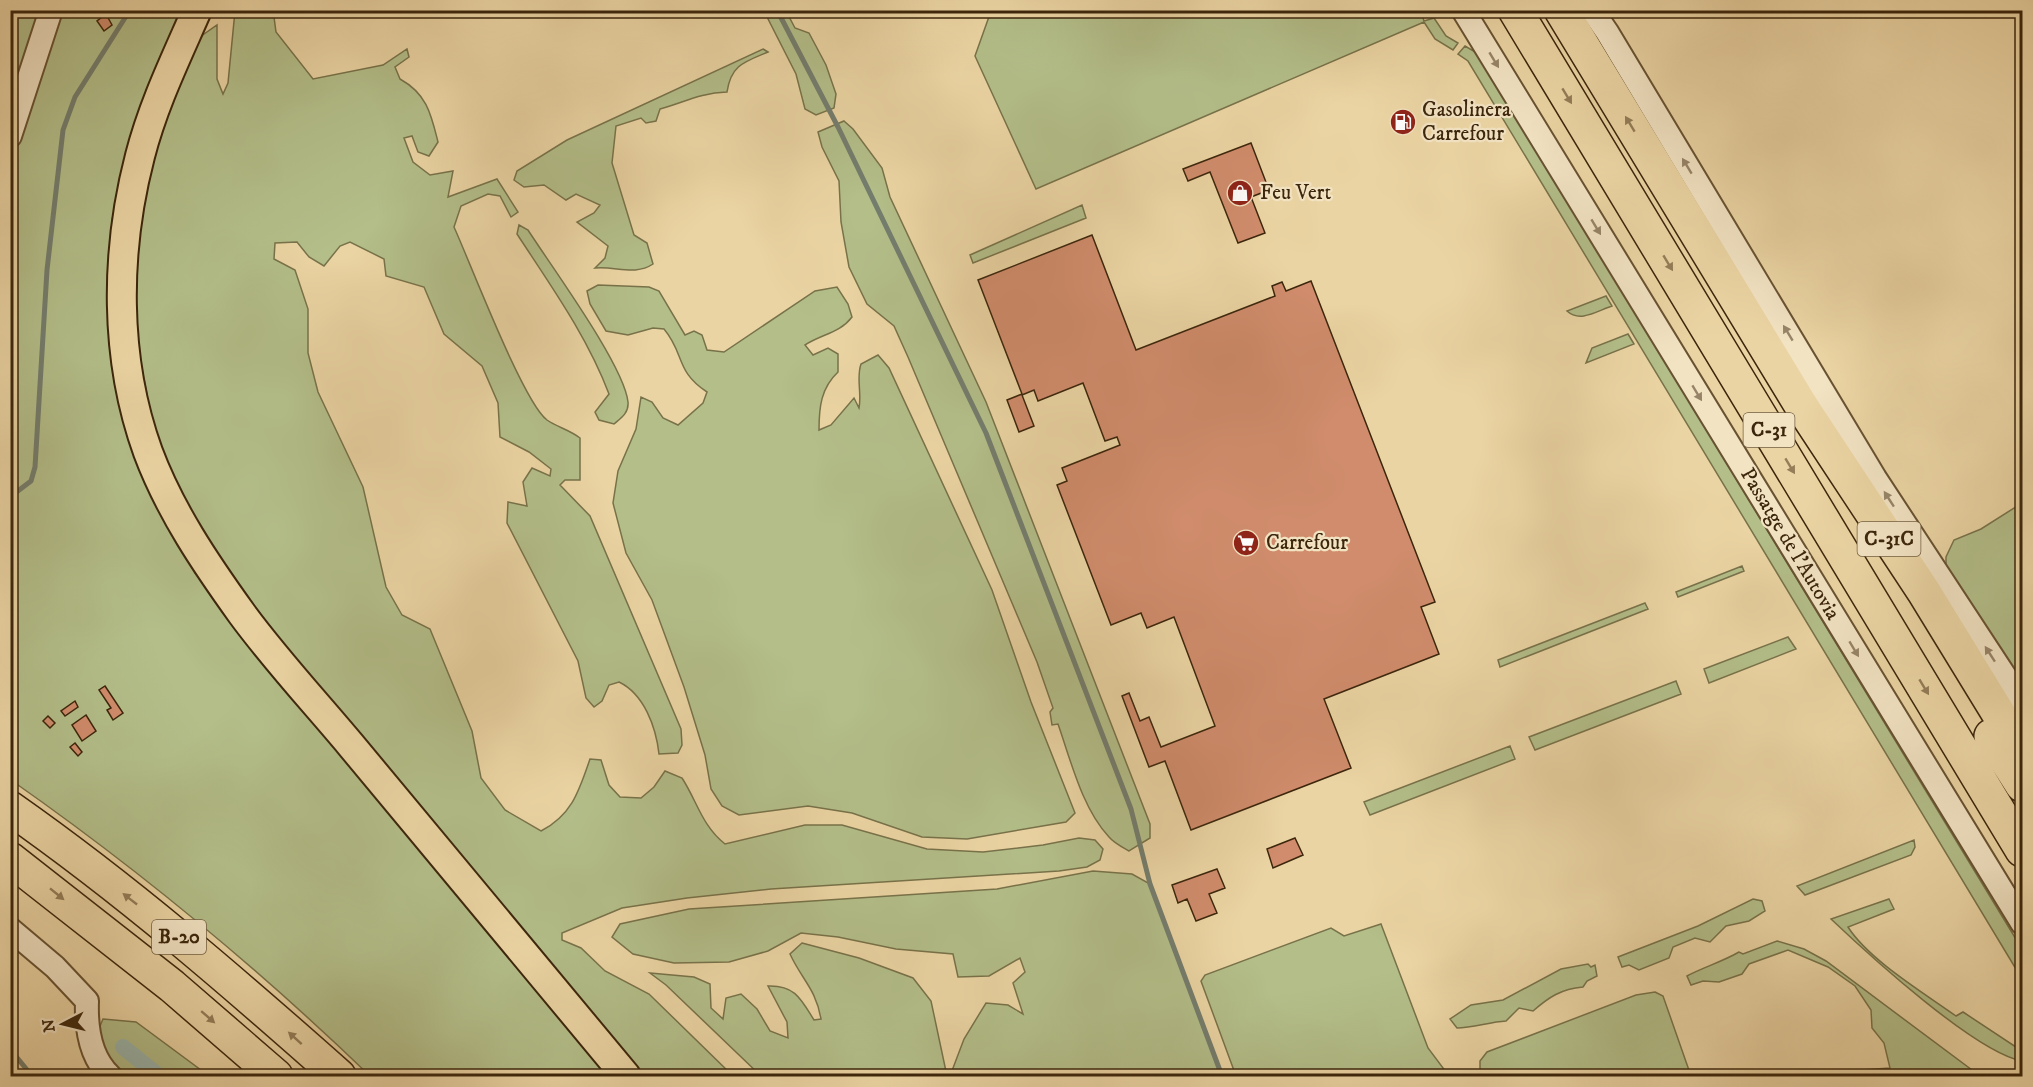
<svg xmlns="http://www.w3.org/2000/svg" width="2033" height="1087" viewBox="0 0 2033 1087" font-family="'IM FELL DW Pica',serif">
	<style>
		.green { fill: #b3be89; stroke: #78724a; stroke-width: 1.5 }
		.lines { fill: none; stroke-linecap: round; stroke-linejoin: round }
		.stream { stroke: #747d6d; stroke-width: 5 }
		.canal { stroke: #9ab7ae; stroke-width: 16 }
		.building { fill: #d08c6c; stroke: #3c260c; stroke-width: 1.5 }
		.minor-casing { stroke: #685232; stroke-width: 26 }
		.major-casing { stroke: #3c260c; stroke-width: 32 }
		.highway-casing { stroke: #3c260c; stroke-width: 36 }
		.minor { stroke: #f2e3c3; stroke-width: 22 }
		.major { stroke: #ebd4a3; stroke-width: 28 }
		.highway { stroke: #ebd4a3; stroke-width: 33 }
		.oneway { fill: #978468 }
		.oneway2 { fill: #947d58 }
		.labels { text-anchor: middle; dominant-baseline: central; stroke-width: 4.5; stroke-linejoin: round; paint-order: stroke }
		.shield { fill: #f2e3c3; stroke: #735f43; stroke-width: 1.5 }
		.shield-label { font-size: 20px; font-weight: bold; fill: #3c260c }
		.poi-label { font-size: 21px; fill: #3c260c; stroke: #f2e3c3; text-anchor: start }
		.street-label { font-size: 21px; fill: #3c260c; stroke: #f2e3c3 }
	</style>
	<rect width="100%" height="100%" fill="#ebd4a3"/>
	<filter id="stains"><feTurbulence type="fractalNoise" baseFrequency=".00333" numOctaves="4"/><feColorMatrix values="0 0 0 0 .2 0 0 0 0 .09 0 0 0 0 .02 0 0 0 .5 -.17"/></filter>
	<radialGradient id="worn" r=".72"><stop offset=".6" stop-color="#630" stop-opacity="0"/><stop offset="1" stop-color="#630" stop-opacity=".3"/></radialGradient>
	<!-- green -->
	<path class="green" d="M18 11H42L11 109V33Z
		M60 11H182L170 38 112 219 113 344 144 477 195 573 608 1076H370C258 968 138 869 11 780V158Z
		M235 11H281L274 17 276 32 313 79 383 65 407 49 409 57 395 67 400 79C427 94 431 114 438 142L429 156 418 152 412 136 404 138 413 162 430 175 453 171 448 197 497 179 518 212 511 217 500 196 488 194 461 206 454 227C470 262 523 402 547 420 557 427 570 430 580 438V480H565L560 485 590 516 681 729 682 745 678 753 659 754C656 727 644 694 619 682L609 685 602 701 594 707 586 698 578 661 507 523 508 502 527 506 523 482 532 468 550 476 551 469 529 452 500 437 498 403 482 366 444 334 424 287 386 276 384 259 350 242 340 246 324 266 309 257 297 242 275 243 274 259 295 270 308 309V353L318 392 363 487 386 587 402 615 430 629 472 731 481 778 505 810 541 831C572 815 579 791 590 759L601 760 609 785 620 797 641 798 654 787 665 771 682 778C697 801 702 826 725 844L805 825H842L927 849 983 852 1043 845 1079 838 1095 840 1103 849 1100 860 1087 867 1059 871 771 889 687 898 622 908 562 933V940L581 948 605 971 649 994 733 1076H644L282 644 210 547 164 464 151 416 135 332 134 261 141 208 170 99 197 39 217 25V79L223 94 228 83Z
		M764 11H786L795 28 809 33 826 65 836 94 834 108 816 115 805 109 796 74Z
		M991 11H1421L1424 21 1434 18 1446 36 1458 43 1453 50 1435 39 1424 22 1036 189 975 56Z
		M1465 46 1477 53 1485 66 2022 949V979L1468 61 1458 54Z
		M763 49 768 52C744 62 731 65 727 92 700 93 685 102 660 109L656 121 646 123 641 118 616 126 612 163 634 235 647 243 653 264C635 276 616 266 595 268L605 258 608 246 577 222 594 213 600 205 576 194 566 200 544 185 524 187 514 180 517 171 567 140Z
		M844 121 853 129 882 168 890 197 986 402 1150 824V838L1129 851C1122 847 1114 843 1109 837 1082 808 1071 761 1058 724L1052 725 1050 712 1053 708 1037 662 908 357 894 326 867 304 849 267 841 222 839 181 822 147 818 132Z
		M1082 205 1086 218 973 263 970 255Z
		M519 225 528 230C551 266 624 365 628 402 629 413 621 418 614 424L599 420 595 412 609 394C587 336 551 286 517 234Z
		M598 285 649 287 659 291 685 335 694 331 702 335 707 350 724 352 815 291 837 287 848 304 852 317C840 333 822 334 805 345L813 355 828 348 838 354V372C821 388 819 407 819 430L831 425 854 398 859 408C862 393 856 378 861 364L878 355 889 368 992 590 1031 702 1075 813 1066 822 967 839 922 837 852 813 808 806 739 815 722 806 711 789 705 755 684 687 652 600 626 553 613 503 618 471 636 429 641 397 652 402 663 418 678 425 703 403 707 392C675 371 685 354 664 329L653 328 628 335 606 331 590 304 587 291Z
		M1606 296 1612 306C1597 311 1580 323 1567 311Z
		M1628 334 1634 344 1586 363 1592 348Z
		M2022 503V684L1946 568V557L1954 540 1981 529Z
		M1742 566 1744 571 1678 597 1676 592Z
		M1645 603 1648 609 1500 667 1498 660Z
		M1788 637 1796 649 1709 683 1704 669Z
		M1676 681 1681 694 1535 750 1529 737Z
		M1510 746 1515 759 1370 815 1364 802Z
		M1914 840 1915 847 1911 855 1805 895 1797 886Z
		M1093 871 1132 874 1150 884 1222 1076H950L964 1039 986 1003 1008 1005 1023 1014 1013 983 1025 972 1020 958 989 976 958 977 953 954 896 949 838 937 801 933 768 951 729 962 674 963 633 954 612 937 620 924 689 909 997 889Z
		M1753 899 1762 901 1765 911 1749 921 1726 926 1710 942 1695 938 1673 947 1669 958 1639 970 1629 965 1622 967 1618 957 1698 926Z
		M1889 899 1894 909 1848 927C1869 960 1924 993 1956 1016L1963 1012 2022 1051V1061C1975 1052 1869 955 1831 919Z
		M1381 924 1428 1048 1449 1076H1236L1201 981 1205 975 1331 928 1344 936Z
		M1777 941 1804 949 1826 961 1980 1076H1841L1862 1070 1890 1068 1884 1043 1872 1028 1871 1010 1855 986 1828 967 1788 950 1749 964 1742 974 1719 982 1703 981 1691 985 1687 976C1701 968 1722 962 1739 952L1743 954Z
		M802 943 859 958 913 978 931 1001 947 1076H761L666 985 650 973 694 977 710 984 711 1008 723 1019 726 998 741 994 757 1009 770 1031 788 1038 787 1022 768 986C795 985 801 999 814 1020L821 1019C816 989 802 980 790 954Z
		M1588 964 1591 967 1595 965 1597 976 1587 981 1583 987C1561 989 1549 997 1533 1011L1519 1008 1506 1021C1489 1022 1473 1028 1457 1028L1450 1019 1471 1005 1503 1000 1561 969Z
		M1655 992 1663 996 1691 1076H1480V1061L1487 1052 1636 995Z
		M103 1019 136 1022 209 1076H119L110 1069 97 1033Z"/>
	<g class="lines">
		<!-- stream -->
		<path class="stream" d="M777 10 838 127 986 433 1131 809 1150 884 1222 1076
			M10 497 31 481 35 467 47 270 63 130 75 97 130 10
			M10 1049 32 1076"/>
		<!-- canal -->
		<path class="canal" d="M123 1047 159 1076"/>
	</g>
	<!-- building -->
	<path class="building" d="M106 14 112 25 104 31 97 21Z
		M1251 143 1269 190 1251 197 1265 233 1238 243 1210 172 1188 181 1183 169Z
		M1092 235 1136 350 1275 296 1272 286 1282 282 1286 291 1311 281 1435 602 1421 607 1439 654 1324 699 1351 768 1191 830 1165 761 1149 767 1122 696 1129 693 1140 721 1149 717 1161 747 1215 726 1174 617 1147 628 1141 613 1111 625 1057 485 1067 481 1062 468 1120 445 1117 437 1105 441 1083 383 1038 401 1034 390 1022 395 1034 426 1019 432 1007 400 1022 394 978 280Z
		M105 686 123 713 113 720 107 710 111 708 99 690Z
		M75 701 78 707 65 716 61 711Z
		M86 715 96 731 82 741 72 725Z
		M48 716 55 723 50 728 43 721Z
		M75 743 82 752 78 756 70 747Z
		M1295 838 1303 855 1273 868 1267 849Z
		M1217 869 1225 888 1209 894 1217 913 1196 921 1187 899 1178 903 1172 885Z"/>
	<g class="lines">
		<!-- minor casing -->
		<g class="minor-casing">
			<path id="minor" d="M1463 10 2022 923
				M1592 10 1607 32 1875 478 2022 702
				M10 136 51 10
				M10 929 55 967 87 1001C86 1027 90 1057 110 1076"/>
		</g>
		<!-- major casing -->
		<g class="major-casing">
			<path id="major" d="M197 10C176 58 153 105 140 156 115 252 114 358 148 452 170 511 206 564 242 614 275 659 314 701 350 744 442 855 534 966 626 1076"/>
		</g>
		<!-- highway casing -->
		<g class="highway-casing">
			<path id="highway" d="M1515 10 2022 850
				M1561 10 1802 407 1924 592 2022 752
				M1991 736 2022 785
				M10 808C127 890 233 982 339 1076
				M10 859 172 986 276 1076"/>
		</g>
		<!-- minor -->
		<use href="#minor" class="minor"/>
		<!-- major -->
		<use href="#major" class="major"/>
		<!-- highway -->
		<use href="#highway" class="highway"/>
	</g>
	<!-- one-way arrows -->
	<defs><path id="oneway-solid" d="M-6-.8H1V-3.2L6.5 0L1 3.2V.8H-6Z" transform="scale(1.5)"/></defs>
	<g class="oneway">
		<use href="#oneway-solid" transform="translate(1494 60) rotate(59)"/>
		<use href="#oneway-solid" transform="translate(1687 166) rotate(-121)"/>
		<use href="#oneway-solid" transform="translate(1596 227) rotate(59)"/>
		<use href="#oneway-solid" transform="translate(1788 333) rotate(-121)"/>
		<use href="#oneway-solid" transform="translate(1697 393) rotate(59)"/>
		<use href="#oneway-solid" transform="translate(1889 499) rotate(-123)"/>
		<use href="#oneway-solid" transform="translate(1854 649) rotate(59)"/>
		<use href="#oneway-solid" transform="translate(1990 654) rotate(-123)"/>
	</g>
	<g class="oneway2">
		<use href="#oneway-solid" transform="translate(1567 96) rotate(59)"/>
		<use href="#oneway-solid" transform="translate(1630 124) rotate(-121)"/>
		<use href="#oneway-solid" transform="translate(1668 263) rotate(59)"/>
		<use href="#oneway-solid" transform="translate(1790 466) rotate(59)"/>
		<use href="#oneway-solid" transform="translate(1924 687) rotate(59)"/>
		<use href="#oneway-solid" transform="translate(57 894) rotate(39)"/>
		<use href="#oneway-solid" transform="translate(130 899) rotate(-142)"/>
		<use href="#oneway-solid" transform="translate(208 1017) rotate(41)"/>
		<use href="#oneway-solid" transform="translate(295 1038) rotate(-138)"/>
	</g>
	<!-- icons -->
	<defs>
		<g id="fuel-disc" transform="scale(1.35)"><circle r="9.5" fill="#8f2418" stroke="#f2e3c3"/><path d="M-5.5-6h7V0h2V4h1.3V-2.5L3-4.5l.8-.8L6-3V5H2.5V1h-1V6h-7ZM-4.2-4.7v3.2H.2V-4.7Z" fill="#fff"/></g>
		<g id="shop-disc" transform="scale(1.35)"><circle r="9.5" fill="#8f2418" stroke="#f2e3c3"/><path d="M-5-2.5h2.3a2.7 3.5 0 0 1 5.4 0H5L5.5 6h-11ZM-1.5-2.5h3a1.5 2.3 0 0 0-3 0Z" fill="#fff"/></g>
		<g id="supermarket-disc" transform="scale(1.35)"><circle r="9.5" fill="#8f2418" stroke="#f2e3c3"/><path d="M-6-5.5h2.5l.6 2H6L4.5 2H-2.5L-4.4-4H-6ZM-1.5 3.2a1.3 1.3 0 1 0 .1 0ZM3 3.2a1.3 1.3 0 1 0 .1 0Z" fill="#fff"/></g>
	</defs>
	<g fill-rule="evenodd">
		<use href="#fuel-disc" x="1403" y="122"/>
		<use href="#shop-disc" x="1240" y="193"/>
		<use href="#supermarket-disc" x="1246" y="543"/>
	</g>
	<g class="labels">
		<!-- shield labels -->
		<g class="shield">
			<rect x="1743.5" y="413" width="51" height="34" rx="4.5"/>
			<rect x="1857.5" y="522" width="63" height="34" rx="4.5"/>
			<rect x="152" y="920" width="54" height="34" rx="4.5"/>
		</g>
		<g class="shield-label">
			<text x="1769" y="430">C-31</text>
			<text x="1889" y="539">C-31C</text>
			<text x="179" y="937">B-20</text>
		</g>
		<!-- poi labels -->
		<g class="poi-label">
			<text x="1422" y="110">Gasolinera<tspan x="1422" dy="24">Carrefour</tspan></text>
			<text x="1260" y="193">Feu Vert</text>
			<text x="1266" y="543">Carrefour</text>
		</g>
		<!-- street labels -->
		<g class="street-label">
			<text transform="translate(1790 544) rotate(59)">Passatge de l'Autovia</text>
		</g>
	</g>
	<!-- margin -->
	<rect width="2033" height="1087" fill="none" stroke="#ebd4a3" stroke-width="36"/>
	<rect x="12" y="12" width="2009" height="1063" fill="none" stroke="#3c260c" stroke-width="3"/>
	<rect x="18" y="18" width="1997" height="1051" fill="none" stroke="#3c260c" stroke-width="1.5"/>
	<!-- north arrow -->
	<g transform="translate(63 1024) rotate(263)" stroke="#f2e3c3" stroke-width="4.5" paint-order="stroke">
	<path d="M0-4.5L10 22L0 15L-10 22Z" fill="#3c260c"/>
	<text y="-9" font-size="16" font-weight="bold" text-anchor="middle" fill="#3c260c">N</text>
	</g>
	<rect width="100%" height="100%" filter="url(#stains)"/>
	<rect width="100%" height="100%" fill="url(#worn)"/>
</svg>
